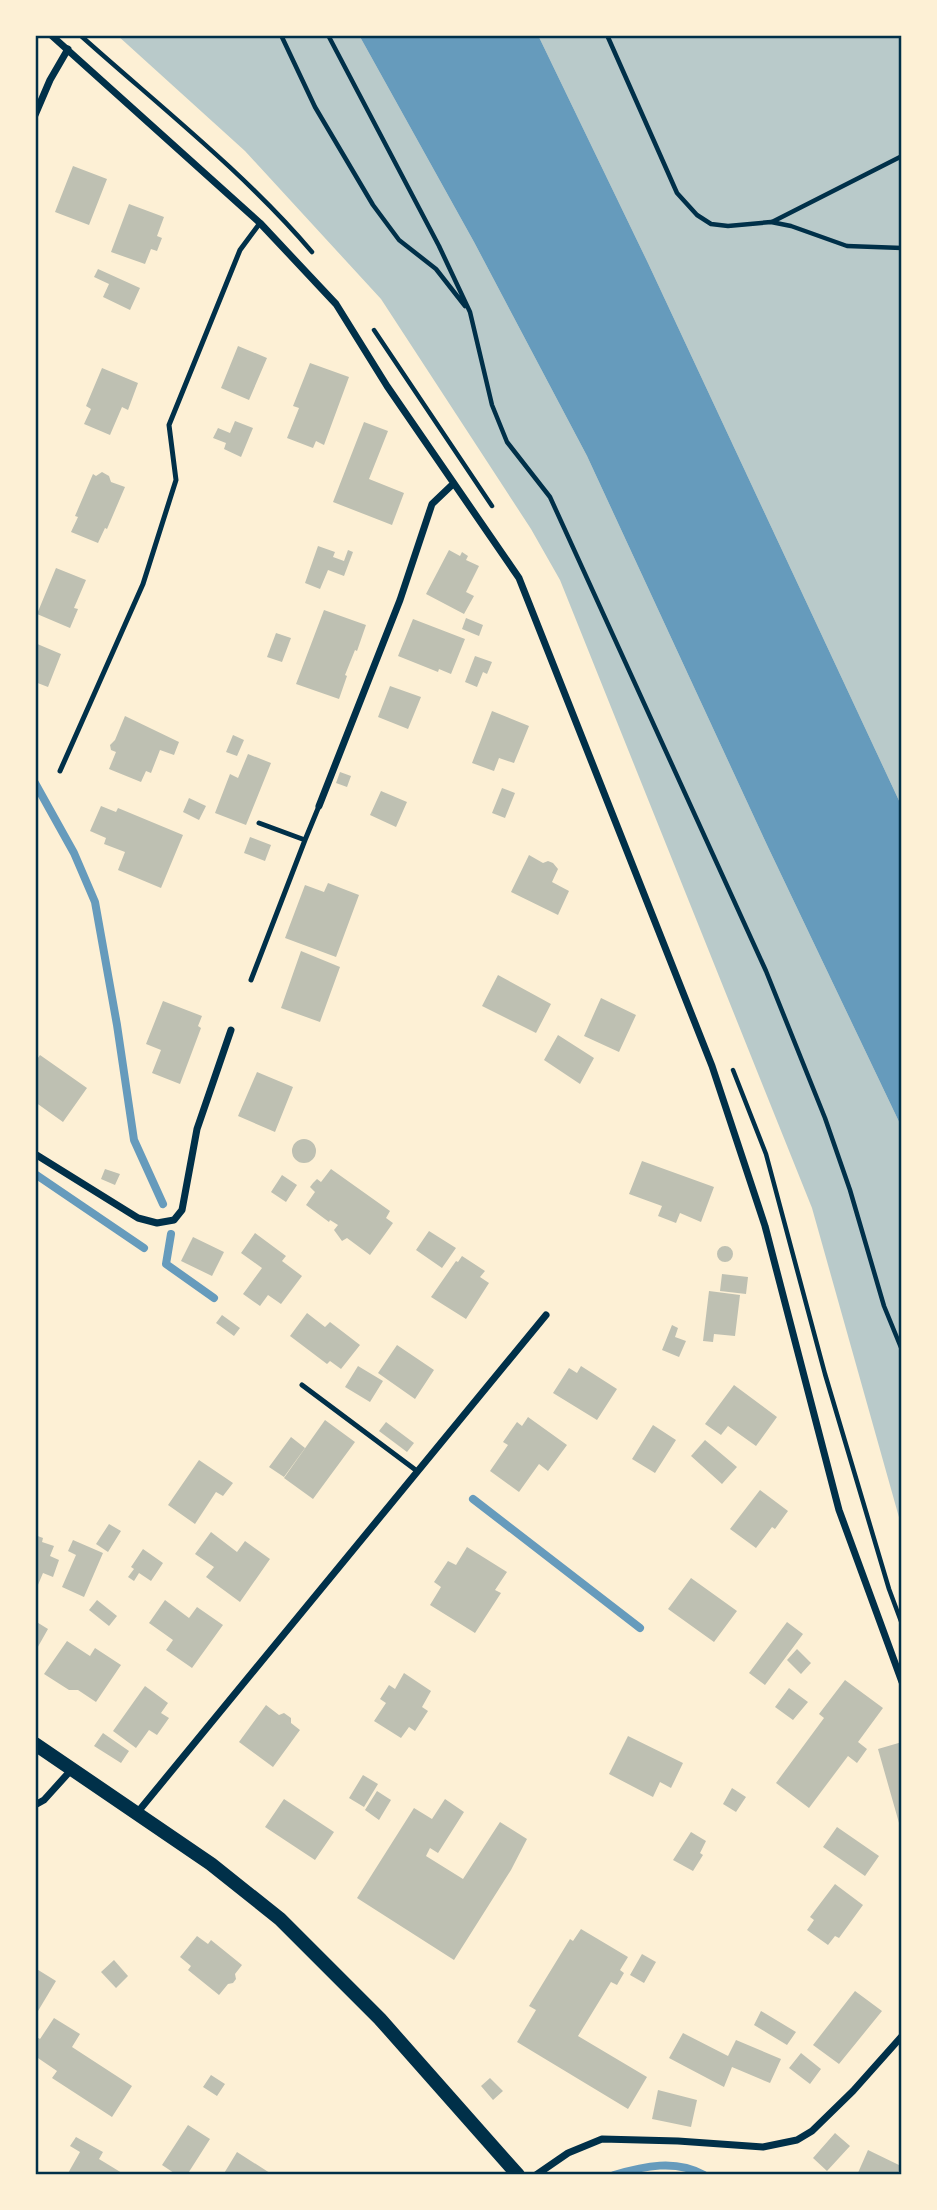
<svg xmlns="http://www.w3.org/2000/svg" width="937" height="2210" viewBox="0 0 937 2210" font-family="Cabin,sans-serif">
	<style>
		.green { fill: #b9caca }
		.water { fill: #669bbc }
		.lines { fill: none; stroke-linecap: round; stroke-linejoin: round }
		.stream { stroke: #669bbc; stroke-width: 8 }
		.building { fill: #bec0b2 }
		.path { stroke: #003049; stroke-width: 4.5 }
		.service { stroke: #003049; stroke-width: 5 }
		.minor { stroke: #003049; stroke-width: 7 }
		.secondary { stroke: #003049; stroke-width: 14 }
		.neatline { fill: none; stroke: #003049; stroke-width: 2.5 }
	</style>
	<rect width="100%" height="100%" fill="#fdf0d5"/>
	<!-- green -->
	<path class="green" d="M117 35H359L474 242 587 456 767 845 902 1128V1528L812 1208 560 580 531 529 381 299 245 151Z
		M538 35H902V807L648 263Z"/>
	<!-- water -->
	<path class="water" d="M359 35H538L648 263 902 807V1128L767 845 587 456 474 242Z"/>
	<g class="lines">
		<!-- stream -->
		<path class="stream" d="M35 783 74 853 95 902 117 1025 134 1140 163 1204
			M35 1174 144 1248
			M171 1234 166 1264 214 1298
			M473 1499 640 1628
			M614 2175C644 2166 676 2159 704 2175"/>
	</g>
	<!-- building -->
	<path class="building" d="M73 166 107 179 89 225 55 212Z
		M129 204 164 217 157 236 162 238 157 251 151 249 145 264 111 252Z
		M98 269 140 288 130 310 103 297 109 284 94 277Z
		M238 346 267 358 249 400 221 388Z
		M310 363 349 377 324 445 316 441 313 448 287 438 299 408 293 406Z
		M102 368 138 383 128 410 122 407 110 435 84 424 91 409 86 406Z
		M235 421 253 428 241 457 224 449 226 443 213 438 218 428 230 433Z
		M364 422 388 431 369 479 404 493 392 525 333 502Z
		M102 472 109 476 111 482 125 487 107 529 105 528 98 543 71 532 78 517 75 516 93 474 96 476Z
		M318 546 335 552 333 557 344 561 348 550 353 552 344 576 328 570 320 589 305 583Z
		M449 550 460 556 462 552 468 556 466 560 479 566 466 592 474 596 464 614 426 594Z
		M56 568 86 580 74 608 78 609 70 628 37 614Z
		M324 610 366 625 357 651 355 650 345 675 347 676 339 699 296 684Z
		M466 618 483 625 479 636 462 629Z
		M413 619 465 639 451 674 439 669 438 672 398 656Z
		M276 633 291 638 282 662 267 657Z
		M35 643 61 654 48 687 35 682Z
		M475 656 492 662 487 674 483 672 477 687 465 682Z
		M390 686 421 697 408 729 378 717Z
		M492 711 529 726 514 763 499 758 494 771 472 763Z
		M125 716 179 742 174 755 160 750 151 773 146 771 141 782 109 769 116 752 111 750 110 745 115 740Z
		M233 735 244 740 237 756 226 752Z
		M248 754 271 763 246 825 215 813 230 774 238 778Z
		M340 772 351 776 347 787 336 783Z
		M502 788 515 793 505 818 492 813Z
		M381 791 407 802 396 827 370 815Z
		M189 798 206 806 199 820 183 812Z
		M101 806 116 812 118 808 183 835 161 888 118 870 125 852 104 844 106 838 90 831Z
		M250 837 271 845 265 861 244 853Z
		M529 855 543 863 548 861 553 863 558 869 552 882 569 891 558 915 511 892Z
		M328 883 359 895 336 957 285 938 305 885 324 892Z
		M301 951 340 967 320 1022 281 1008Z
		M498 975 551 1004 536 1033 482 1006Z
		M601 998 636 1015 619 1052 584 1036Z
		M163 1001 202 1016 198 1026 201 1028 180 1084 152 1073 161 1050 146 1044Z
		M558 1035 594 1058 580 1084 544 1060Z
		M40 1055 87 1088 63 1122 35 1102V1062Z
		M257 1072 293 1087 275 1132 238 1116Z
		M292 1151a12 12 0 1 1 24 0a12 12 0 1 1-24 0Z
		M642 1161 714 1187 701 1222 680 1213 676 1223 658 1216 662 1206 629 1194Z
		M105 1169 120 1174 115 1185 101 1179Z
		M331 1169 390 1211 386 1218 393 1223 370 1255 347 1238 342 1241 334 1230 338 1225 330 1220 329 1222 306 1205 315 1192 310 1187 313 1183 317 1179 321 1182Z
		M282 1175 297 1185 286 1202 271 1192Z
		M429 1231 456 1248 442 1268 416 1250Z
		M255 1233 286 1256 282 1261 302 1276 281 1304 268 1295 260 1306 243 1294 262 1268 241 1253Z
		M193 1237 224 1252 212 1276 181 1261Z
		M717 1254a8 8 0 1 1 16 0a8 8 0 1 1-16 0Z
		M462 1256 485 1271 480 1277 489 1283 466 1319 431 1297 456 1261 458 1262Z
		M722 1274 748 1277 746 1294 720 1291Z
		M709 1291 740 1295 735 1336 714 1334 713 1342 703 1341Z
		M307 1313 325 1327 330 1322 360 1345 341 1369 330 1361 327 1364 290 1336Z
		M222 1315 240 1328 234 1336 216 1323Z
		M672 1325 678 1328 675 1337 686 1341 679 1357 662 1350Z
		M397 1345 434 1370 415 1399 378 1373Z
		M358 1366 383 1381 370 1402 345 1387Z
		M581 1366 617 1389 597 1420 553 1393 569 1368 577 1373Z
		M734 1385 777 1417 756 1446 728 1426 721 1435 705 1424Z
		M528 1417 567 1445 548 1471 539 1464 519 1492 490 1471 508 1445 503 1442 517 1422 522 1426Z
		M325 1420 355 1442 313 1499 284 1478Z
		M386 1422 414 1443 407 1452 379 1431Z
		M653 1425 676 1440 655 1473 632 1459Z
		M291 1437 305 1448 284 1477 269 1467Z
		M705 1440 737 1467 722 1484 691 1456Z
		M199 1460 233 1483 223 1496 216 1492 195 1524 168 1505Z
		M760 1490 788 1511 775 1529 772 1527 756 1548 730 1529Z
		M109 1524 121 1531 108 1552 96 1544Z
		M211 1532 237 1552 245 1541 270 1559 240 1602 206 1577 214 1567 195 1554Z
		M35 1535 43 1538 42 1542 54 1546 50 1556 59 1560 53 1577 43 1573 35 1592Z
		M73 1540 103 1553 84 1597 62 1587 76 1555 68 1551Z
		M467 1547 507 1572 495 1590 501 1593 475 1633 430 1605 441 1587 434 1582 448 1561 456 1565Z
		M143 1549 163 1563 151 1581 139 1573 134 1581 128 1577 134 1569 131 1567Z
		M691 1578 737 1611 714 1642 668 1609Z
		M97 1600 117 1616 109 1626 89 1610Z
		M165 1600 189 1618 197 1607 223 1625 192 1668 166 1650 173 1640 149 1623Z
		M35 1621 48 1629 35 1652Z
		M787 1622 803 1634 765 1685 749 1673Z
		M67 1641 90 1656 95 1648 121 1665 96 1702 78 1690H69L44 1674Z
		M797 1649 811 1663 801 1674 787 1660Z
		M404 1673 431 1691 422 1707 428 1711 415 1731 409 1727 401 1738 374 1721 386 1703 380 1699 389 1685 395 1689Z
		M845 1680 883 1708 858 1742 867 1749 857 1763 848 1756 809 1808 776 1783 824 1718 819 1714Z
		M145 1686 168 1703 161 1713 169 1718 157 1735 149 1730 136 1748 113 1731Z
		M789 1688 808 1702 793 1720 775 1707Z
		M266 1705 279 1715 284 1713 291 1718V1723L300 1730 273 1767 239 1742Z
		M103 1733 129 1751 121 1763 94 1746Z
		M628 1736 683 1763 671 1788 660 1782 653 1797 609 1774Z
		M902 1742V1829L901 1830 878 1749Z
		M363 1775 378 1784 364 1807 349 1798Z
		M732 1788 746 1797 736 1812 723 1804Z
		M377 1791 391 1800 379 1820 365 1810Z
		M284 1799 334 1832 315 1860 265 1827Z
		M445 1799 464 1812 438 1853 430 1848 426 1856 463 1879 500 1822 527 1839 511 1870 454 1960 357 1898 414 1808 432 1819Z
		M837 1827 879 1856 865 1876 823 1847Z
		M691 1832 706 1841 700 1853 703 1855 693 1871 673 1860Z
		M835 1884 863 1905 839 1938 835 1936 828 1945 807 1930 814 1920 810 1917Z
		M581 1929 628 1957 620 1970 624 1973 617 1985 611 1982 578 2036 647 2077 628 2109 517 2042 536 2010 529 2006 570 1939 573 1941Z
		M197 1936 208 1944 211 1940 242 1965 235 1974 236 1979 233 1983 228 1984 219 1995 188 1970 191 1966 180 1957Z
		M642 1954 656 1962 644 1983 630 1975Z
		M114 1960 128 1976 116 1988 101 1972Z
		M35 1968 56 1981 35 2016Z
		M855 1991 882 2011 839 2064 813 2045Z
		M761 2011 796 2032 787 2045 754 2025Z
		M54 2018 80 2034 72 2047 132 2086 112 2117 52 2078 57 2071 35 2056V2036L40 2039Z
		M683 2033 728 2056 736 2040 781 2059 770 2083 732 2067 724 2087 669 2058Z
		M801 2053 821 2069 810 2084 789 2068Z
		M211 2075 225 2084 217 2096 203 2087Z
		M490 2078 503 2091 493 2100 481 2086Z
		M658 2090 697 2100 691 2127 652 2119Z
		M188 2125 210 2139 187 2175H177L162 2165Z
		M835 2133 850 2146 827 2171 813 2158Z
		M76 2137 103 2152 99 2159 122 2173 121 2175H67L80 2152 70 2146Z
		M868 2150 901 2166 897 2175H857Z
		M237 2152 273 2175H223Z"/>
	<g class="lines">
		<!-- path -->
		<path class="path" d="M80 35C157 104 246 174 312 252
			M281 35 315 107 373 205 399 240 436 269 465 306
			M328 35 439 246 470 312 492 405 507 442 550 497 766 971 825 1118 850 1190 884 1306 902 1350
			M607 35 677 193 697 215 711 224 728 226 771 222 791 226 847 246 902 248
			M772 222 902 156
			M374 330 492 506
			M733 1070 766 1154 825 1374 889 1589 902 1624"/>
		<!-- service -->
		<path class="service" d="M60 771 143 584 176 480 169 425 240 250 260 223
			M259 823 305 840 319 806
			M251 980 305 840
			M302 1385 417 1471"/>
		<!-- minor -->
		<path class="minor" d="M51 35 260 223 336 304 387 386 519 578 712 1066 765 1226 839 1510 902 1682
			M35 115 50 80 68 49
			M319 806 400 600 432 504 453 484
			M35 1154 138 1218 157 1223 174 1220 182 1210 197 1129 231 1030
			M35 1805 44 1800 72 1769
			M137 1813 546 1315
			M536 2175 568 2153 602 2139 678 2141 763 2147 797 2140 812 2131 853 2091 902 2036"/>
		<!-- secondary -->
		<path class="secondary" d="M35 1744 211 1864 280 1919 380 2019 518 2175"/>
	</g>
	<!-- border -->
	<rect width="937" height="2210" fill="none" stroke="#fdf0d5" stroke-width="74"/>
	<rect x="37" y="37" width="863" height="2136" class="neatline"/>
</svg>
